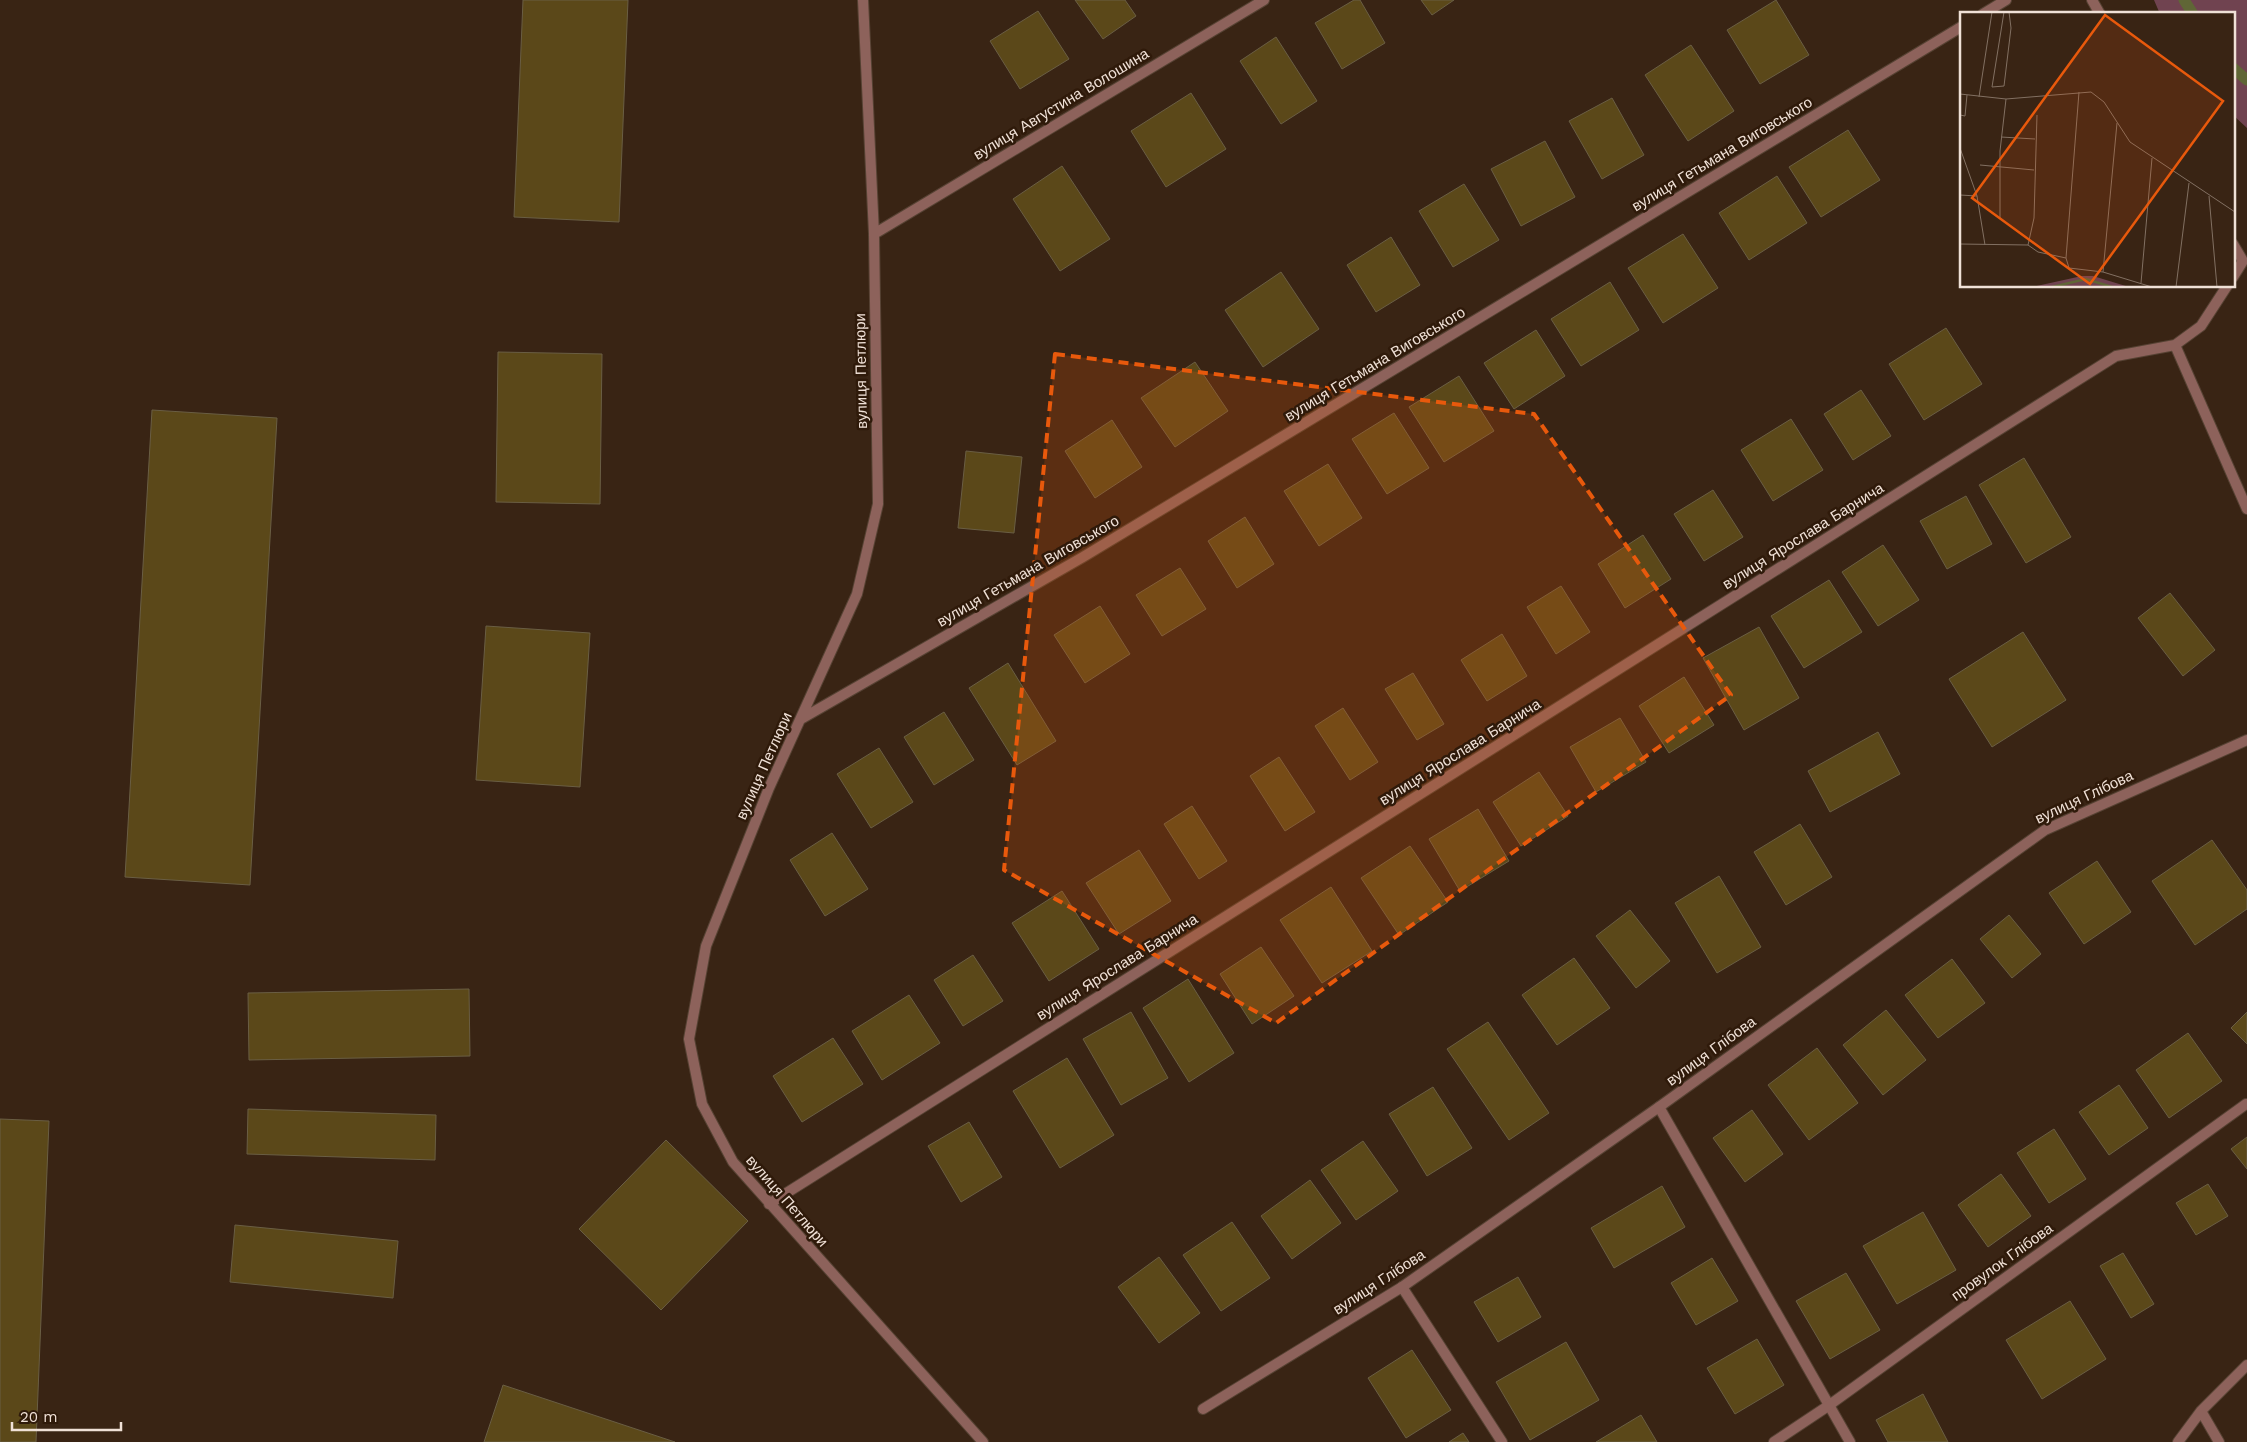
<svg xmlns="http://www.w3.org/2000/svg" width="2247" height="1442" viewBox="0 0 2247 1442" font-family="'Work Sans',sans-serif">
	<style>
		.green { fill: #704350 }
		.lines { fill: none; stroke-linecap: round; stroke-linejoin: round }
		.stream { stroke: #606636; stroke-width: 11 }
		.building { fill: #5b4819; stroke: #6a5e44 }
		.service-casing { stroke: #564233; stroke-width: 12 }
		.minor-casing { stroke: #564233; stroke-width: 12 }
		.service { stroke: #8d625b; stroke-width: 10 }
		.minor { stroke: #8d625b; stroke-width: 10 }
		.marked { fill: #e8590c; fill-opacity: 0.2; stroke: #e8590c; stroke-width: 4; stroke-dasharray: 10 6; stroke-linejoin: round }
		.labels { text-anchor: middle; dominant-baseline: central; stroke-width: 5; stroke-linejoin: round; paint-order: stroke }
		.street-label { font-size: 15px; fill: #f0e1d7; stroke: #2f1a0a }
		.inset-river { fill: none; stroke: #606636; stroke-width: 2.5 }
		.inset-road { fill: none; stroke: #827062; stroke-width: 1 }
		.view { fill: #e8590c; fill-opacity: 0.15; stroke: #e8590c; stroke-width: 2.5 }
		.inset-edge { fill: none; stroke: #f0e1d7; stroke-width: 2.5 }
	</style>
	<rect width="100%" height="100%" fill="#392414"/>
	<!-- green -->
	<path class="green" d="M2154 0H2247V128L2233 115V14H2160Z"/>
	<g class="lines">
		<!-- stream -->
		<path class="stream" d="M2184 0 2193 14
			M2233 68 2247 80"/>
	</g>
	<!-- building -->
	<path class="building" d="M523 0H628L619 222 514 217Z
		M1075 0H1125L1136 16 1103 39Z
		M1354 0H1360L1385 43 1342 69 1315 23Z
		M1421 0H1454L1432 15Z
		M1776 0 1809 55 1760 84 1727 30Z
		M1038 11 1069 59 1020 89 990 41Z
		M1276 37 1317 101 1281 124 1240 61Z
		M1691 45 1734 111 1688 141 1645 75Z
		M1191 93 1226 149 1166 187 1131 131Z
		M1612 98 1644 155 1602 179 1569 121Z
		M1848 130 1880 180 1821 217 1789 167Z
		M1545 141 1575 197 1521 226 1491 169Z
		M1062 166 1110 239 1060 271 1013 199Z
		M1777 176 1807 223 1749 260 1719 213Z
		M1464 184 1499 240 1453 267 1419 211Z
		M1683 234 1718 288 1663 323 1628 268Z
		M1391 237 1420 285 1376 312 1347 265Z
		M1281 272 1319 329 1263 367 1225 310Z
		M1610 282 1639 330 1581 366 1551 319Z
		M1946 328 1982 384 1924 420 1889 364Z
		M1536 330 1565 376 1514 409 1484 363Z
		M498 352 602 354 600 504 496 502Z
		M1195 362 1228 411 1175 447 1141 398Z
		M1459 376 1494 431 1444 462 1409 407Z
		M1861 390 1891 436 1853 460 1824 414Z
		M152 410 277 418 250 885 125 877Z
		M1394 413 1429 468 1387 494 1352 439Z
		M1791 419 1823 470 1773 501 1741 450Z
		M1112 420 1142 467 1095 498 1065 451Z
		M966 451 1022 457 1014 533 958 528Z
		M2024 458 2071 537 2026 563 1979 485Z
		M1328 464 1362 518 1319 546 1284 491Z
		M1713 490 1743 537 1704 561 1674 514Z
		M1966 496 1992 544 1947 569 1920 521Z
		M1245 517 1274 564 1237 588 1208 541Z
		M1643 535 1671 579 1625 608 1598 564Z
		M1883 545 1919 600 1878 626 1842 572Z
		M1180 568 1206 609 1162 636 1136 595Z
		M1829 580 1862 632 1804 668 1771 616Z
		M1561 586 1590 632 1556 654 1527 607Z
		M2170 593 2215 650 2183 676 2138 618Z
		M1100 606 1130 654 1085 683 1054 635Z
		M486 626 590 633 580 787 476 780Z
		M1759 627 1799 698 1744 730 1703 658Z
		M2023 632 2066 700 1992 747 1949 679Z
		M1502 634 1527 676 1487 701 1461 660Z
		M1008 663 1056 741 1017 765 969 688Z
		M1413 673 1444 724 1417 740 1385 689Z
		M1684 677 1714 725 1669 753 1639 706Z
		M1343 708 1378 762 1350 780 1315 726Z
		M944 712 974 760 934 785 904 737Z
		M1620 718 1646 762 1596 792 1570 747Z
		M1878 732 1900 774 1830 812 1808 771Z
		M879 748 913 802 871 828 837 774Z
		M1279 757 1315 812 1285 831 1250 776Z
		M1539 772 1568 816 1521 846 1493 802Z
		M1192 806 1227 861 1199 879 1164 824Z
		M1478 809 1509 861 1460 891 1429 839Z
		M1800 824 1832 877 1786 905 1754 852Z
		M832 833 868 889 825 916 790 860Z
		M2212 840 2247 890V909L2195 945 2152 881Z
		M1410 846 1448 902 1399 935 1361 878Z
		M1139 850 1171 901 1119 934 1086 883Z
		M2097 861 2131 912 2084 944 2049 893Z
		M1719 876 1761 947 1717 973 1675 903Z
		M1331 887 1372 951 1322 983 1280 920Z
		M1062 891 1099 949 1049 981 1012 923Z
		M1630 910 1670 961 1636 988 1596 936Z
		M2009 915 2041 954 2012 978 1980 939Z
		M1261 947 1294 996 1252 1024 1220 974Z
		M973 955 1003 1001 963 1026 934 980Z
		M1574 958 1610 1008 1557 1045 1522 995Z
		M1952 959 1985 1003 1938 1038 1905 995Z
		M1188 979 1234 1053 1189 1082 1143 1008Z
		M469 989 470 1056 249 1060 248 993Z
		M909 995 940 1043 882 1080 852 1031Z
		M1886 1010 1926 1060 1883 1095 1843 1045Z
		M1131 1012 1168 1078 1121 1105 1083 1039Z
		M2247 1012V1044L2231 1028Z
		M1488 1022 1549 1113 1509 1140 1447 1049Z
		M2188 1033 2222 1081 2169 1118 2136 1070Z
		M833 1038 863 1084 802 1122 773 1076Z
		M1817 1048 1858 1103 1809 1140 1768 1085Z
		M1067 1058 1114 1135 1060 1168 1013 1091Z
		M2119 1085 2148 1128 2109 1155 2079 1112Z
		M1433 1087 1472 1148 1427 1176 1389 1114Z
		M248 1109 436 1115 435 1160 247 1154Z
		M1752 1110 1783 1154 1745 1182 1713 1138Z
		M0 1119 49 1121 36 1442H0Z
		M969 1122 1002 1177 961 1202 928 1146Z
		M2054 1129 2086 1179 2049 1203 2017 1153Z
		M2247 1137V1169L2231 1149Z
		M666 1140 748 1221 661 1310 579 1229Z
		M1363 1141 1398 1191 1356 1220 1321 1170Z
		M2001 1174 2031 1216 1988 1247 1958 1205Z
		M1310 1180 1341 1223 1292 1259 1261 1216Z
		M2208 1184 2228 1216 2196 1235 2176 1203Z
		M1662 1186 1685 1227 1614 1268 1591 1228Z
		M1923 1212 1956 1270 1897 1304 1863 1246Z
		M1232 1222 1270 1278 1221 1311 1183 1255Z
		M235 1225 398 1241 393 1298 230 1282Z
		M2123 1253 2154 1304 2131 1318 2100 1266Z
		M1159 1257 1200 1313 1159 1343 1118 1287Z
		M1712 1258 1738 1301 1696 1325 1671 1283Z
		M1846 1273 1880 1330 1830 1359 1796 1301Z
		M1518 1277 1541 1317 1498 1342 1474 1302Z
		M2070 1301 2106 1359 2042 1399 2006 1340Z
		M1757 1339 1784 1385 1735 1414 1707 1368Z
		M1566 1342 1599 1400 1530 1440 1496 1382Z
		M1412 1350 1451 1410 1406 1438 1368 1378Z
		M503 1385 675 1442H484Z
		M1923 1394 1948 1442H1888L1876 1420Z
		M1641 1415 1657 1442H1596Z
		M1463 1433 1469 1442H1449Z"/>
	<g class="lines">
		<!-- service casing -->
		<g class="service-casing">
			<path id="service" d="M1659 1107 1850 1442
				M1402 1287 1502 1442"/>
		</g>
		<!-- minor casing -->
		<g class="minor-casing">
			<path id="minor" d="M863 0 874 234 878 504 857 594 769 788 706 946 689 1039 702 1104 733 1162 983 1442
				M2092 0 2100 14
				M1983 14 2006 0
				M874 234 1264 0
				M2233 244 2243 261 2233 277
				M2227 286 2201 326 2175 345 2247 509
				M801 719 1083 557 1961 27
				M769 1204 2116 356 2175 345
				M1203 1409 1402 1287 1659 1107 2045 830 2247 740
				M2201 1411 2219 1442
				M1774 1442 1828 1406 2246 1104
				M2178 1442 2201 1411 2247 1365"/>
		</g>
		<!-- service -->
		<use href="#service" class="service"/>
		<!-- minor -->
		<use href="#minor" class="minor"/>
	</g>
	<!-- marked area -->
	<path class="marked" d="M1055 354 1534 414 1731 695 1276 1023 1004 870Z"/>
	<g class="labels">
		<!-- street labels -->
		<g class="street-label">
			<text transform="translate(1061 104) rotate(-31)">вулиця Августина Волошина</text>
			<text transform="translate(1722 154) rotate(-31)">вулиця Гетьмана Виговського</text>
			<text transform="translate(1375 364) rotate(-31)">вулиця Гетьмана Виговського</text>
			<text transform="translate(861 371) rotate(-91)">вулиця Петлюри</text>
			<text transform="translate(1803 536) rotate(-32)">вулиця Ярослава Барнича</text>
			<text transform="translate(1028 571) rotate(-30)">вулиця Гетьмана Виговського</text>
			<text transform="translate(1460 752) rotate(-32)">вулиця Ярослава Барнича</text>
			<text transform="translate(764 766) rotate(-66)">вулиця Петлюри</text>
			<text transform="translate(2084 797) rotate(-25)">вулиця Глібова</text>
			<text transform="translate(1117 967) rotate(-32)">вулиця Ярослава Барнича</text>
			<text transform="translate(1711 1051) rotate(-36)">вулиця Глібова</text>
			<text transform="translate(787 1201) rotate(49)">вулиця Петлюри</text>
			<text transform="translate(2002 1262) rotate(-36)">провулок Глібова</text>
			<text transform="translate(1379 1282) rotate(-33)">вулиця Глібова</text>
		</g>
	</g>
	<!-- overview -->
	<g transform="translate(1960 12)">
		<rect width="275" height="275" fill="#392414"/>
		<path d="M122 264H133L169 275H72Z" fill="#704350"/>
		<path class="inset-river" d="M92 275 126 267 152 275"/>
		<path class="inset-road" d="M44 0 32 75 44 74 51 16 49 0M0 82 46 87 131 80 144 90 170 130 275 200M19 85 32 0M0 103 5 104 7 83M41 125 75 127M0 136 17 184 25 233M20 153 74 158M0 183 17 184M249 184 257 275M40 206V139L46 87M0 232 68 233 78 240 106 246 109 256 143 260 192 275M68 233 74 206 77 103M106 246 119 80M143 260 157 111M181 271 192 146M216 275 229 171"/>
		<path class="view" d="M145 3 263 89 130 272 12 186Z"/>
		<rect width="275" height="275" class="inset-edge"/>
	</g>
	<!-- scale -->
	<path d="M12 1422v8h109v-8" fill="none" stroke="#f0e1d7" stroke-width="2.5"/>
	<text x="20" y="1422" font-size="15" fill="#f0e1d7" stroke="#2f1a0a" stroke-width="4" paint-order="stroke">20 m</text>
</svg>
